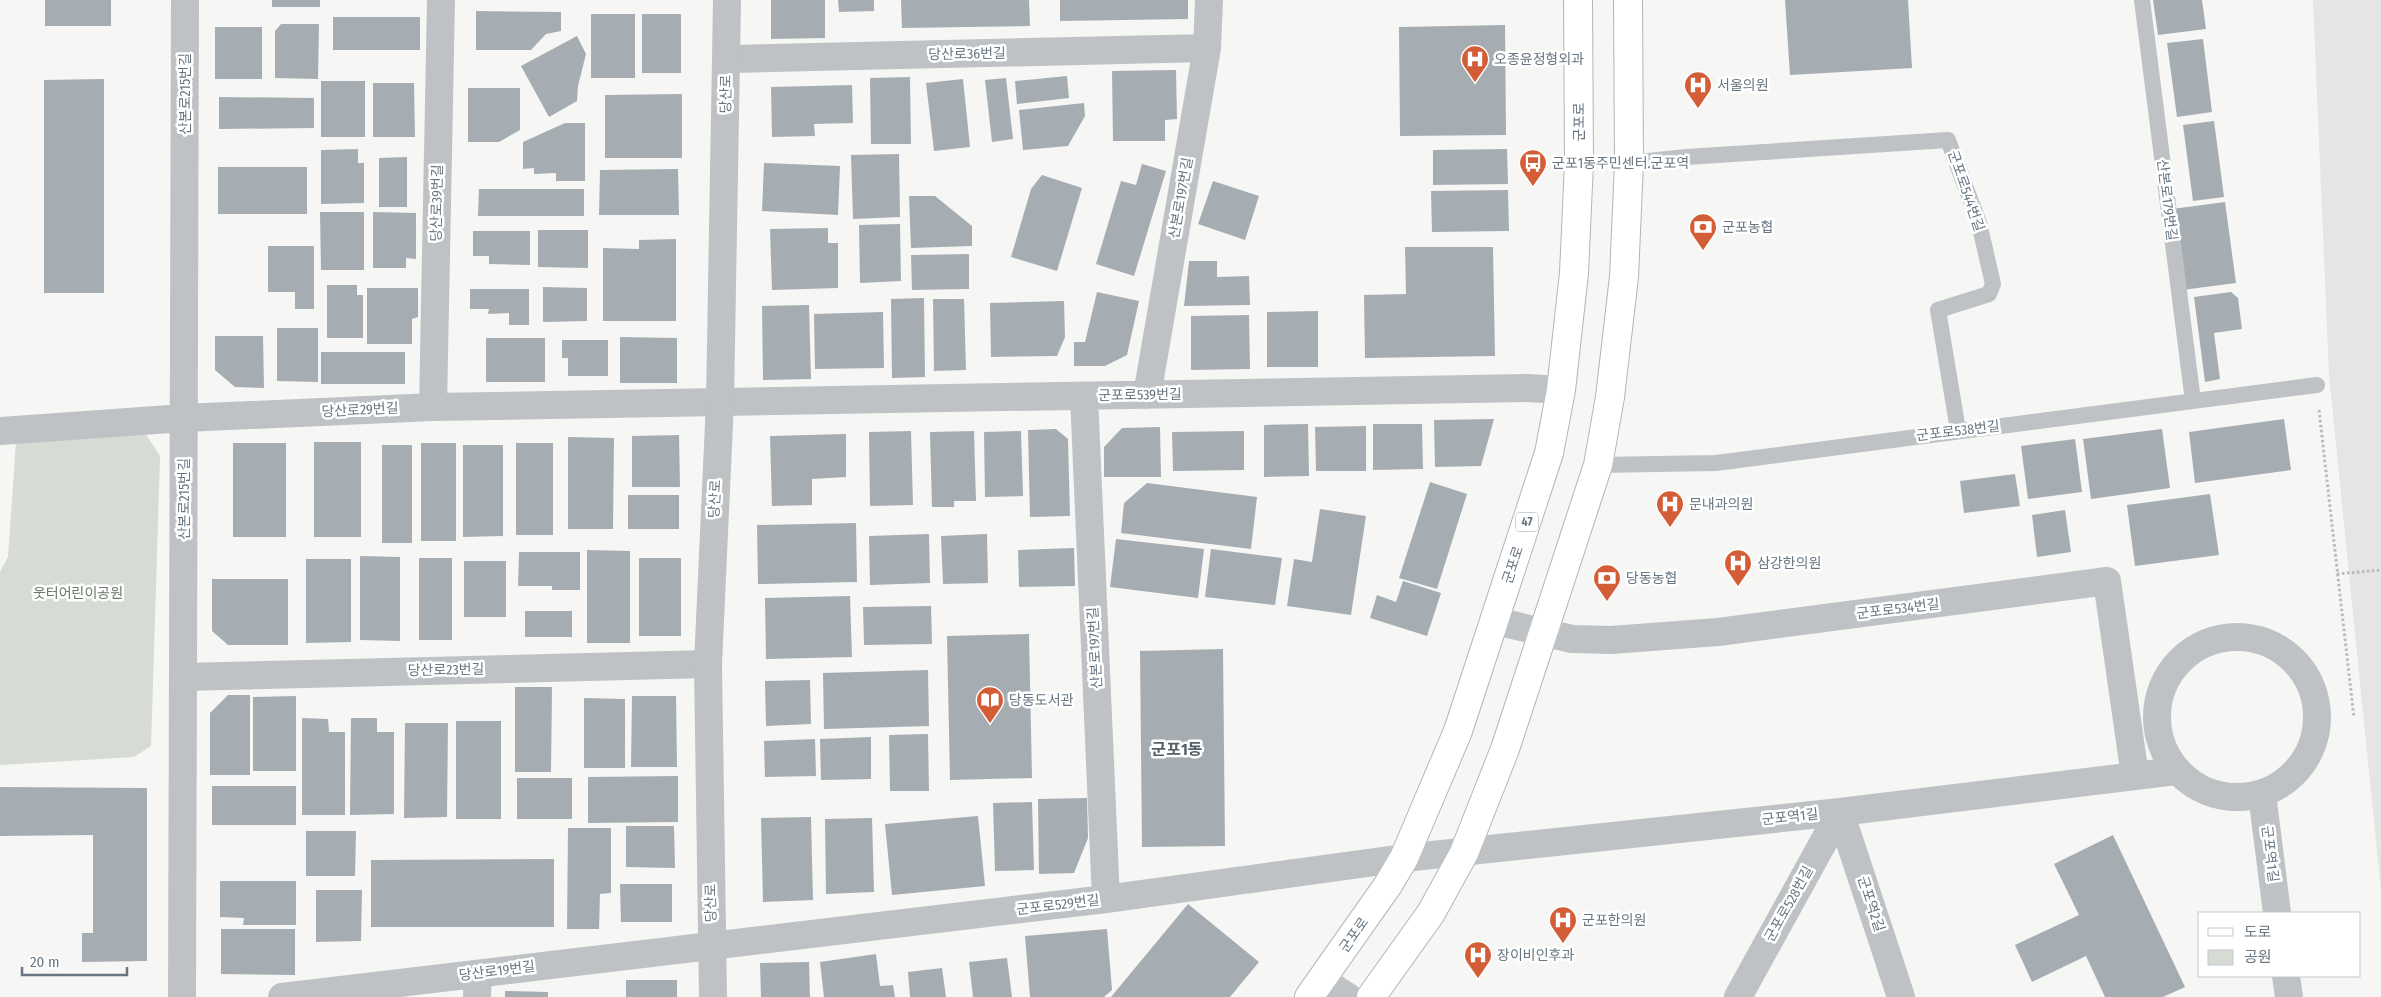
<svg xmlns="http://www.w3.org/2000/svg" width="2381" height="997" viewBox="0 0 2381 997" font-family="'Fira Sans Condensed','Noto Sans KR',sans-serif">
	<style>
		.built { fill: #e4e5e4 }
		.green { fill: #d6dbd3 }
		.building { fill: #a6adb2 }
		.lines { fill: none; stroke-linecap: round; stroke-linejoin: round }
		.primary-casing { stroke: #b2b6b9; stroke-width: 30 }
		.path { stroke: #b8bbbd; stroke-width: 3; stroke-dasharray: 2.5 2.5; stroke-linecap: butt }
		.service { stroke: #bec2c5; stroke-width: 16 }
		.minor { stroke: #bec2c5; stroke-width: 28 }
		.tertiary { stroke: #bec2c5; stroke-width: 28 }
		.primary { stroke: #fff; stroke-width: 28 }
		.labels { text-anchor: middle; dominant-baseline: central; stroke-width: 5; stroke-linejoin: round; paint-order: stroke }
		.shield { fill: #fff; stroke: #959fa8; stroke-width: 1 }
		.shield-label { font-size: 12px; font-weight: bold; fill: #687682 }
		.street-label { font-size: 14px; fill: #687682; stroke: #fff }
		.poi-label { font-size: 14px; fill: #687682; stroke: #fff; text-anchor: start }
		.park-label { font-size: 14px; fill: #6a7a66; stroke: #fff }
		.quarter-label { font-size: 16px; font-weight: bold; fill: #555f68; stroke: #fff }
	</style>
	<rect width="100%" height="100%" fill="#f6f6f4"/>
	<!-- built -->
	<path class="built" d="M2313 0H2381V891L2329 375Z"/>
	<!-- green -->
	<path class="green" d="M143 430 160 456 151 746 134 757 0 765V572L8 557 16 442Z"/>
	<!-- building -->
	<path class="building" d="M45 0H111V26H45Z
		M272 0H320V7H272Z
		M771 0H825V38L771 39Z
		M838 0H874V11L839 12Z
		M901 0H1029L1030 26 902 28Z
		M1060 0H1188V19L1060 21Z
		M1785 0H1908L1912 68 1790 75Z
		M2153 0H2202L2206 29 2158 35Z
		M476 11 561 12V31L546 34 531 50H476Z
		M591 14H635V78H591Z
		M642 14H681V73H642Z
		M333 17H420V50H333Z
		M281 24H319L318 79 275 78V31Z
		M1505 25 1506 135 1400 136 1399 27Z
		M215 27H262V79H215Z
		M577 36 586 54 578 86 577 101 549 117 521 66Z
		M2203 39 2212 112 2177 117 2167 43Z
		M1176 70 1177 119 1165 120V141H1113L1112 71Z
		M1067 76 1069 98 1017 104 1015 81Z
		M910 77 911 144H871L870 78Z
		M1006 78 1013 139 992 142 985 80Z
		M104 79V293H44V80Z
		M963 79 970 147 934 151 926 83Z
		M321 81H365V137H321Z
		M373 83H414L415 137H373Z
		M852 85 853 123 814 124 815 136 772 137 771 87Z
		M468 88H520V130L499 142H468Z
		M682 94V158H605V95Z
		M219 97 314 98V128L219 129Z
		M1084 103 1085 116 1068 146 1023 150 1019 110Z
		M2214 121 2224 197 2193 201 2183 125Z
		M565 123H585V181H556V173L534 174V168L523 169V142Z
		M358 149V163H364V203L321 204V150Z
		M1507 149 1508 184 1433 185V150Z
		M899 154 900 217 853 219 851 155Z
		M407 157V207H379V158Z
		M764 163 840 166 838 215 762 211Z
		M1142 164 1166 171 1134 276 1096 264 1121 181 1136 185Z
		M218 167H307V214H218Z
		M678 169 679 215H599L600 170Z
		M1042 175 1082 188 1057 271 1011 257 1031 189Z
		M1213 181 1259 196 1245 240 1198 224Z
		M479 189H584V216H478Z
		M1508 190 1509 231 1432 232 1431 191Z
		M909 196H935L972 226V246L911 248Z
		M2225 202 2236 283 2182 290 2172 209Z
		M320 212H364V270H321Z
		M373 212 416 213V259L406 258V268H373Z
		M900 224 901 281 860 283 859 225Z
		M828 228V243H838V288L772 290 770 229Z
		M538 230H588V268L538 267Z
		M473 231H530V265L489 264V256H473Z
		M676 239V321H603V248L639 249V240Z
		M268 246H314V309H295V292H268Z
		M1405 247H1493L1495 356 1365 358 1364 295 1406 294Z
		M969 254V289L912 290 911 255Z
		M1189 261H1217V277L1249 276 1250 305 1184 306Z
		M327 285H357V295H363V338H327Z
		M543 287 587 288V321L543 322Z
		M367 288H418V317L412 319V344H367Z
		M470 289H529V325H509V313L488 314 489 309H470Z
		M1097 292 1139 301 1127 355 1105 366H1074V342H1085Z
		M2231 292 2238 298 2242 329 2214 333 2220 379 2205 382 2194 297Z
		M924 298 925 377 892 378 891 299Z
		M933 299H964L966 370 934 371Z
		M1064 301 1065 337 1057 356 991 357 990 303Z
		M809 305 811 379 763 380 762 306Z
		M1318 311V367H1267V312Z
		M883 312 884 368 815 369 814 314Z
		M1249 315 1250 369 1191 370V316Z
		M277 328H318V382L277 381Z
		M215 336H263L264 388 235 387 215 370Z
		M620 337 677 338V383H620Z
		M486 338H545V382H486Z
		M562 340H608V376H568V358H562Z
		M321 352H405V384H321Z
		M1494 419 1481 466 1435 467 1434 420Z
		M2284 419 2291 470 2195 483 2189 432Z
		M1308 424 1309 476 1264 477V425Z
		M1373 424H1422L1423 469 1373 470Z
		M1366 426V471H1316L1315 427Z
		M1160 427 1161 477H1104V447L1122 428Z
		M1056 429 1068 439 1070 516 1030 517 1028 430Z
		M2162 429 2170 488 2091 499 2083 439Z
		M911 431 913 505 870 506 869 432Z
		M974 431 976 501H954V507H932L930 432Z
		M1021 431 1023 496 985 497 984 432Z
		M1244 431V470L1173 471 1172 432Z
		M846 434V477L812 479V505L772 506 770 436Z
		M679 435 680 487H632V436Z
		M568 437 614 438 613 529H568Z
		M2075 439 2082 492 2028 499 2021 446Z
		M314 442H361V537H314Z
		M233 443H286V537H233Z
		M421 443H456V541H421Z
		M516 443H553V535H516Z
		M382 445H412V543H382Z
		M463 445H503V536L463 537Z
		M2015 474 2020 506 1964 513 1960 481Z
		M1430 482 1467 494 1437 589 1399 578Z
		M1147 483 1257 497 1251 549 1121 533 1124 503Z
		M2210 494 2219 555 2135 566 2127 505Z
		M628 495H679V529H628Z
		M1320 509 1366 516 1351 615 1287 606 1294 559 1312 562Z
		M2065 510 2071 552 2037 557 2032 515Z
		M856 523 857 582 758 584 757 525Z
		M929 534 930 583 870 585 869 536Z
		M987 534 988 583 943 584 941 536Z
		M1116 539 1204 549 1198 598 1110 587Z
		M1074 548 1075 586 1019 587 1018 550Z
		M1211 549 1282 558 1275 605 1205 597Z
		M587 550 630 551V643H587Z
		M519 552H580V590H552V586H518Z
		M360 556 400 557V641L360 640Z
		M419 558H452V640H419Z
		M639 558H681V636H639Z
		M306 559H351V642L306 643Z
		M464 561H506V617H464Z
		M212 579H288V645H228L212 631Z
		M1403 581 1441 593 1427 636 1370 618 1377 595 1396 602Z
		M850 596 852 657 766 659 765 598Z
		M931 606 932 644 864 645 863 607Z
		M525 611H572V637H525Z
		M1029 634 1032 778 950 780 947 636Z
		M1223 649 1225 846 1142 847 1140 651Z
		M928 670 929 726 824 729 823 673Z
		M810 680 811 724 766 726 765 681Z
		M515 687H552L551 772H515Z
		M228 695H250V775H210V713Z
		M296 696V771H253V697Z
		M632 696H676L677 767H631Z
		M584 698 625 699V768H584Z
		M302 718 328 719 329 732H345V815H302Z
		M351 718H377V732H394V814L350 815Z
		M456 721H501V819H456Z
		M405 723H448L447 817 404 818Z
		M928 734 929 791H890L889 735Z
		M871 737V779L821 780 820 739Z
		M815 739 816 776 765 777 764 741Z
		M678 776V822L588 823V777Z
		M517 778H572V819H517Z
		M212 786H296V825H212Z
		M0 787 147 788V961L82 962V933H93V835L0 836Z
		M1087 798 1088 838 1074 873 1039 874 1038 799Z
		M1032 802 1034 870 995 871 993 803Z
		M978 816 985 886 892 895 885 824Z
		M811 817 813 900 763 902 761 818Z
		M872 818 874 892 826 894 825 819Z
		M626 826H674L675 868 626 867Z
		M568 828H611V893L600 894 599 929H567Z
		M306 831H356L355 876H306Z
		M2113 835 2185 987 2163 997H2105L2086 956 2032 982 2015 945 2079 915 2054 864Z
		M554 859V927H371V860Z
		M220 881H296V925H243L244 918 220 917Z
		M620 884H672V922H621Z
		M316 890H362L361 941 316 942Z
		M1188 904 1259 962 1230 997H1111Z
		M221 929H295V975L221 974Z
		M1107 929 1112 990 1104 997H1030L1025 936Z
		M876 954 880 986 893 985 895 997H824L820 962Z
		M1007 958 1012 997H973L969 962Z
		M809 962 810 997H761L760 963Z
		M942 968 946 997H910L908 972Z
		M626 980H677V997H626Z
		M505 991 548 992V997H505Z"/>
	<g class="lines">
		<!-- primary casing -->
		<g class="primary-casing">
			<path id="primary" d="M1309 997 1388 885 1404 858 1458 731 1549 453 1561 390 1574 273 1579 163 1578 0
				M1371 997 1431 913 1464 853 1505 749 1598 465 1610 397 1624 277 1629 163 1628 0"/>
		</g>
		<!-- path -->
		<path class="path" d="M2319 410 2354 718
			M2337 574 2381 570"/>
		<!-- service -->
		<path class="service" d="M2142 0 2193 401
			M1629 163 1686 157 1948 140 1979 223 1993 284 1989 294 1938 310 1958 430
			M1598 465 1716 463 2317 385"/>
		<!-- minor -->
		<path class="minor" d="M727 59 1207 48
			M1147 395 1207 48 1209 0
			M1084 396 1106 899
			M433 407 441 0
			M0 431 184 418 433 407 1527 388 1561 390
			M1495 621 1572 639 1611 640 1718 632 2107 581 2135 776
			M2157 717a80 80 0 1 1 160 0a80 80 0 1 1-160 0Z
			M184 677 708 664
			M2262 794 2277 913
			M1840 812 1901 997
			M2286 976 2289 997
			M1322 980 1348 997
			M182 997 185 0
			M282 997 1106 899 1404 858 1840 812 2176 771
			M477 997 478 974
			M1738 997 1840 812"/>
		<!-- tertiary -->
		<path class="tertiary" d="M713 997 708 664 720 402 727 0"/>
		<!-- primary -->
		<use href="#primary" class="primary"/>
	</g>
	<!-- icons -->
	<defs>
		<g id="hospital-pin" transform="scale(1.4375)"><path d="M0 17L-7.5 6A9.5 9.5 0 1 1 7.5 6Z" fill="#d35d37" stroke="#fff"/><path d="M-5-5h3v3.5h4V-5h3V5h-3V1.5h-4V5h-3Z" fill="#fff"/></g>
		<g id="bus-pin" transform="scale(1.4375)"><path d="M0 17L-7.5 6A9.5 9.5 0 1 1 7.5 6Z" fill="#d35d37" stroke="#fff"/><path d="M-5-6H5V4H4V6H2V4H-2V6H-4V4H-5ZM-3.5-4V0h7V-4ZM-3.5 1.2v1.5H-2V1.2ZM2 1.2v1.5H3.5V1.2Z" fill="#fff"/></g>
		<g id="bank-pin" transform="scale(1.4375)"><path d="M0 17L-7.5 6A9.5 9.5 0 1 1 7.5 6Z" fill="#d35d37" stroke="#fff"/><path d="M-6-4H6V4H-6ZM0-2.3a2.3 2.3 0 1 0 0 4.6a2.3 2.3 0 1 0 0-4.6Z" fill="#fff"/></g>
		<g id="library-pin" transform="scale(1.4375)"><path d="M0 17L-7.5 6A9.5 9.5 0 1 1 7.5 6Z" fill="#d35d37" stroke="#fff"/><path d="M-6-4Q-3-5.5-.7-3.5V5Q-3 3-6 4ZM6-4Q3-5.5 .7-3.5V5Q3 3 6 4Z" fill="#fff"/></g>
	</defs>
	<g fill-rule="evenodd">
		<use href="#hospital-pin" x="1475" y="59"/>
		<use href="#hospital-pin" x="1698" y="85"/>
		<use href="#bus-pin" x="1533" y="163"/>
		<use href="#bank-pin" x="1703" y="227"/>
		<use href="#hospital-pin" x="1670" y="504"/>
		<use href="#hospital-pin" x="1738" y="563"/>
		<use href="#bank-pin" x="1607" y="578"/>
		<use href="#library-pin" x="990" y="700"/>
		<use href="#hospital-pin" x="1563" y="920"/>
		<use href="#hospital-pin" x="1478" y="955"/>
	</g>
	<g class="labels">
		<!-- shield labels -->
		<rect class="shield" x="1516" y="512.5" width="22" height="19" rx="4"/>
		<g class="shield-label">
			<text x="1527" y="522">47</text>
		</g>
		<!-- street labels -->
		<g class="street-label">
			<text transform="translate(967 54) rotate(-1)">당산로36번길</text>
			<text transform="translate(185 94) rotate(-90)">산본로215번길</text>
			<text transform="translate(726 94) rotate(-89)">당산로</text>
			<text transform="translate(1579 122) rotate(-90)">군포로</text>
			<text transform="translate(1966 191) rotate(71)">군포로544번길</text>
			<text transform="translate(1181 198) rotate(-80)">산본로197번길</text>
			<text transform="translate(2167 200) rotate(83)">산본로179번길</text>
			<text transform="translate(437 203) rotate(-89)">당산로39번길</text>
			<text transform="translate(1140 395) rotate(-1)">군포로539번길</text>
			<text transform="translate(360 410) rotate(-3)">당산로29번길</text>
			<text transform="translate(1958 431) rotate(-7)">군포로538번길</text>
			<text transform="translate(184 499) rotate(-90)">산본로215번길</text>
			<text transform="translate(715 499) rotate(-87)">당산로</text>
			<text transform="translate(1513 565) rotate(-72)">군포로</text>
			<text transform="translate(1898 609) rotate(-7)">군포로534번길</text>
			<text transform="translate(1095 648) rotate(-93)">산본로197번길</text>
			<text transform="translate(446 670) rotate(-1)">당산로23번길</text>
			<text transform="translate(1790 817) rotate(-6)">군포역1길</text>
			<text transform="translate(2270 854) rotate(83)">군포역1길</text>
			<text transform="translate(711 903) rotate(-91)">당산로</text>
			<text transform="translate(1789 904) rotate(-61)">군포로528번길</text>
			<text transform="translate(1871 904) rotate(72)">군포역2길</text>
			<text transform="translate(1058 905) rotate(-7)">군포로529번길</text>
			<text transform="translate(1354 935) rotate(-55)">군포로</text>
			<text transform="translate(497 971) rotate(-7)">당산로19번길</text>
		</g>
		<!-- poi labels -->
		<g class="poi-label">
			<text x="1494" y="59">오종윤정형외과</text>
			<text x="1717" y="85">서울의원</text>
			<text x="1552" y="163">군포1동주민센터.군포역</text>
			<text x="1722" y="227">군포농협</text>
			<text x="1689" y="504">문내과의원</text>
			<text x="1757" y="563">삼강한의원</text>
			<text x="1626" y="578">당동농협</text>
			<text x="1009" y="700">당동도서관</text>
			<text x="1582" y="920">군포한의원</text>
			<text x="1497" y="955">장이비인후과</text>
		</g>
		<!-- park labels -->
		<g class="park-label">
			<text x="78" y="593">웃터어린이공원</text>
		</g>
		<!-- quarter labels -->
		<g class="quarter-label">
			<text x="1177" y="749">군포1동</text>
		</g>
	</g>
	<!-- legend -->
	<rect x="2198" y="912" width="162" height="65" fill="#ffffff" stroke="#c3c8cd"/>
	<rect x="2208" y="928" width="25" height="8" fill="#ffffff" stroke="#c3c8cd"/>
	<text x="2244" y="937" font-size="15" fill="#687682">도로</text>
	<rect x="2208" y="950" width="25" height="15" fill="#d6dbd3" stroke="#c3c8cd"/>
	<text x="2244" y="962" font-size="15" fill="#687682">공원</text>
	<!-- scale -->
	<path d="M22 967v8h105v-8" fill="none" stroke="#687682" stroke-width="2.5"/>
	<text x="30" y="967" font-size="15" fill="#687682" stroke="#ffffff" stroke-width="4" paint-order="stroke">20 m</text>
</svg>
